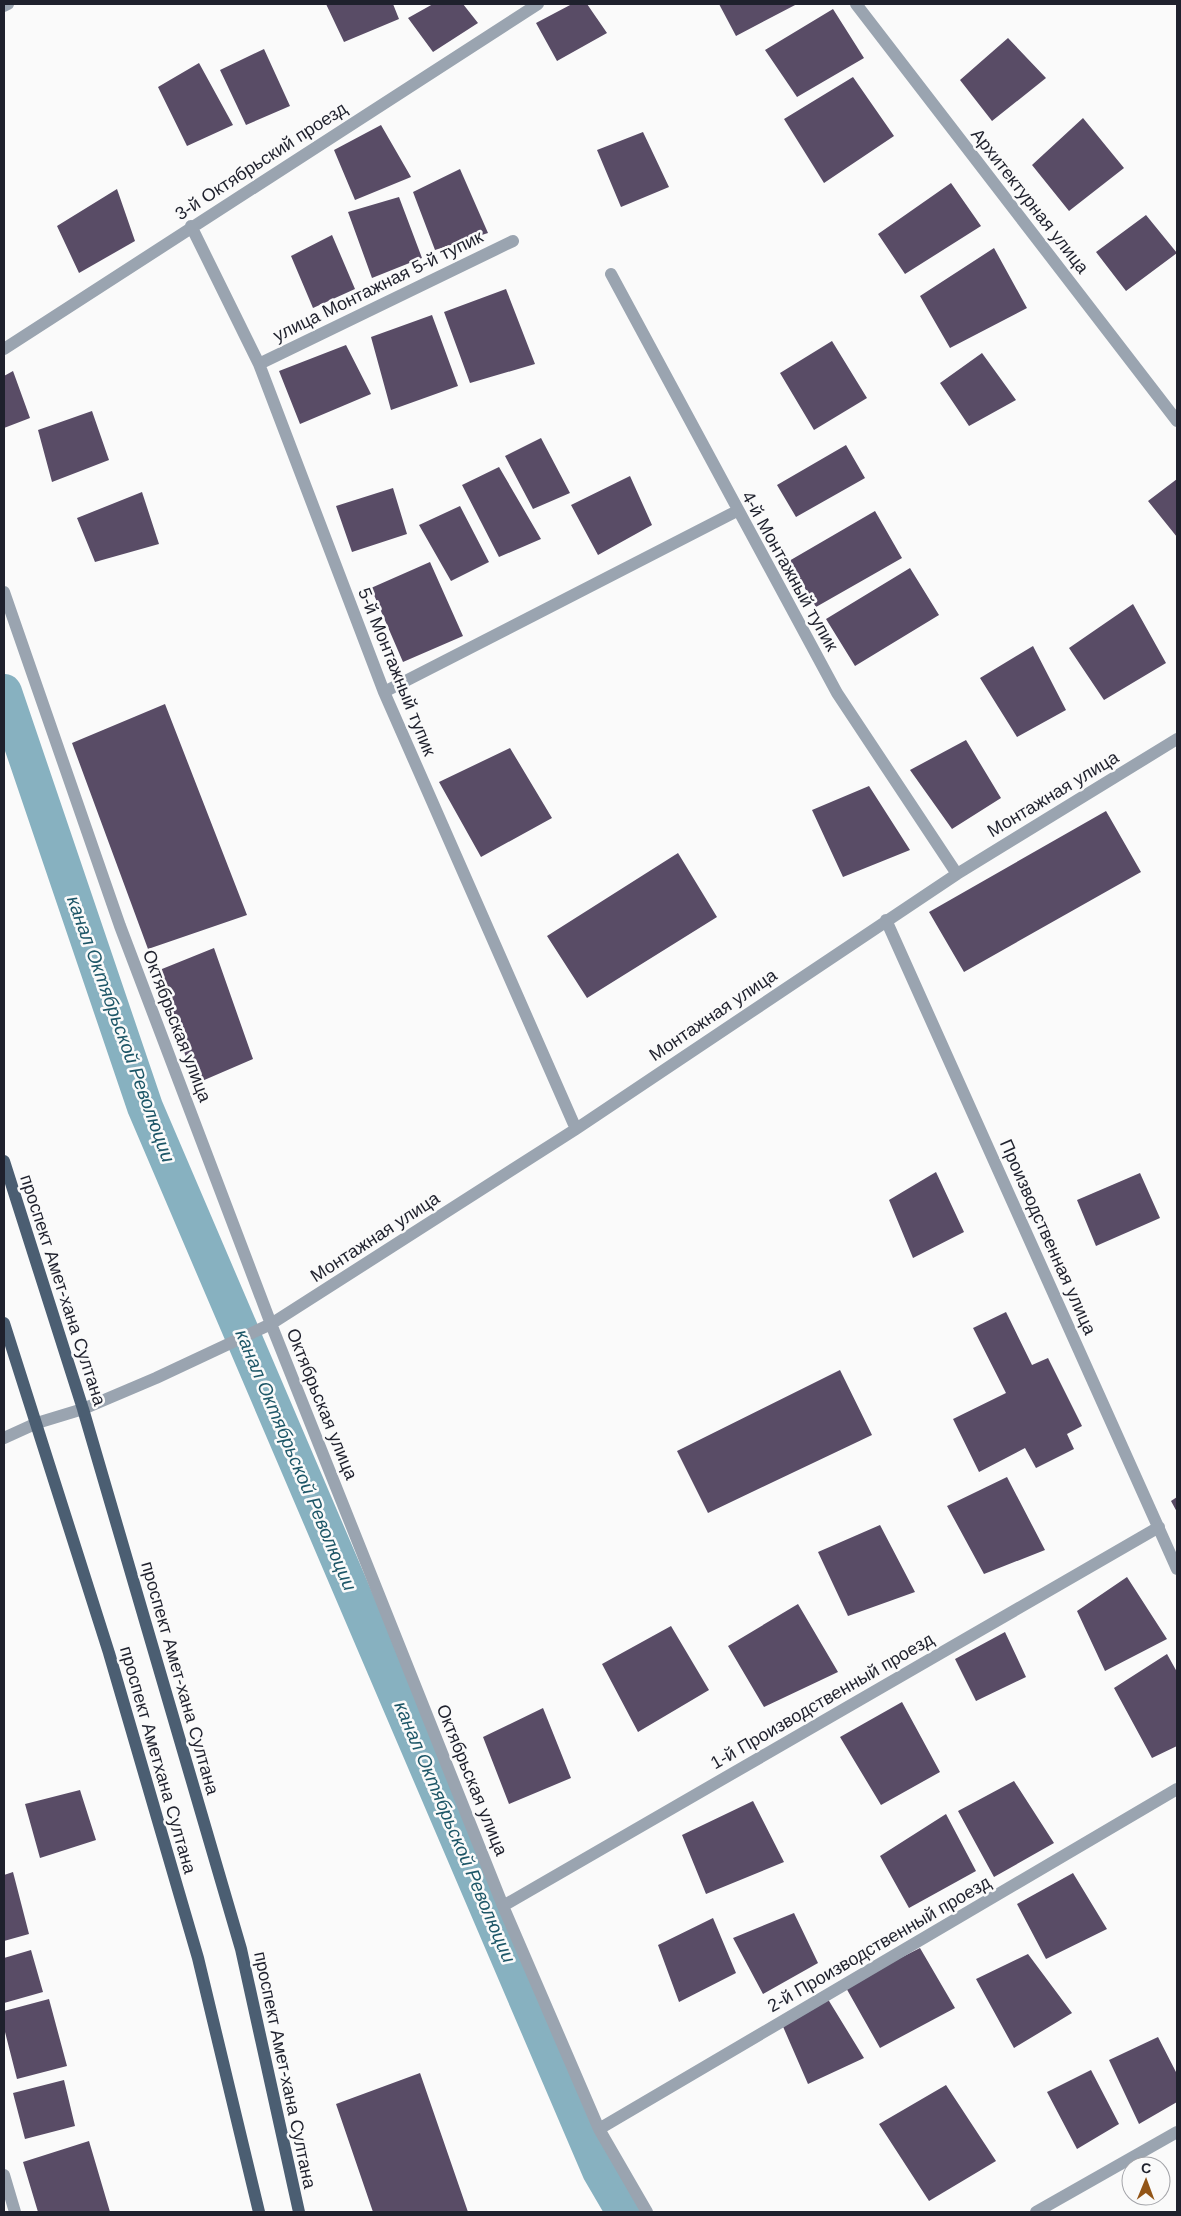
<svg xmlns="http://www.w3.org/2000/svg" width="1181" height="2216" viewBox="0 0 1181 2216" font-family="Helvetica,sans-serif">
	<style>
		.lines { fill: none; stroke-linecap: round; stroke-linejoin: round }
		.canal { stroke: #87b1c0; stroke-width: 36 }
		.building { fill: #594c66 }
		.minor { stroke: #9aa4b0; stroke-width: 12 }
		.major { stroke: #4b5e72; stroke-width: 12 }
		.labels { text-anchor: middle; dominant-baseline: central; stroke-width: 5; stroke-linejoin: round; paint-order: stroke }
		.street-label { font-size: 18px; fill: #1f212d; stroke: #fafafa }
		.water-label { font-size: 19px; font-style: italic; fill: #1d5667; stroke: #fafafa }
	</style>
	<rect width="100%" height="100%" fill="#fafafa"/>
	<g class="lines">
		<!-- canal -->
		<path class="canal" d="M4 692 145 1107 600 2171 624 2212"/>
	</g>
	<!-- building -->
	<path class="building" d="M326 4H393L399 19 344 42Z
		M433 4H463L478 23 433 52 408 18Z
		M572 4H587L607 33 557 61 536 23Z
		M719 4H797L736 36Z
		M833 9 864 58 797 97 765 50Z
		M1008 38 1046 78 992 121 960 80Z
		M264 49 290 106 246 125 220 70Z
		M199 63 233 125 187 146 158 87Z
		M853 77 894 136 824 183 784 119Z
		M1083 118 1124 168 1069 211 1032 165Z
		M381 125 411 177 355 200 334 150Z
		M643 132 669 187 621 207 597 150Z
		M460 169 488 233 435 250 413 192Z
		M951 183 981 226 905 274 878 234Z
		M117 189 135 241 79 273 57 226Z
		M399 197 422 258 372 278 348 212Z
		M1146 215 1177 253 1126 291 1096 252Z
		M332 235 355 289 313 308 291 256Z
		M994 248 1027 308 950 348 920 296Z
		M506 289 535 364 470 383 444 312Z
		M432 315 458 386 391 410 371 337Z
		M832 341 867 398 814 430 780 373Z
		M346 345 371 394 300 424 279 371Z
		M982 353 1016 400 969 426 940 383Z
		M13 371 30 418 4 428V376Z
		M92 411 109 460 52 482 38 430Z
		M541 438 570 493 533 509 505 456Z
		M846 445 865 478 796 517 777 485Z
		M499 467 541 539 499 557 462 485Z
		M630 476 652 525 598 555 571 505Z
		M1177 479V537L1148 501Z
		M393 488 407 534 352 552 336 506Z
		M142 492 159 544 95 562 77 518Z
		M460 506 489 562 451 581 419 525Z
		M875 511 902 558 816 607 789 561Z
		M430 562 463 636 403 662 371 588Z
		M910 568 939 615 855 666 826 619Z
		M1133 604 1166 663 1104 700 1069 648Z
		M1033 646 1066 710 1017 737 980 678Z
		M165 704 247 915 148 949 72 743Z
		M966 740 1001 798 952 829 910 770Z
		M510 748 552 818 481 857 439 782Z
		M869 786 910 850 843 877 812 810Z
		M1106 811 1141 872 964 972 929 912Z
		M678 853 717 917 587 998 547 936Z
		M214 948 253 1059 195 1084 157 971Z
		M936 1172 964 1232 913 1258 889 1200Z
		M1140 1173 1160 1218 1096 1246 1077 1200Z
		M1006 1312 1032 1365 1048 1358 1082 1426 1067 1434 1074 1449 1036 1468 1025 1448 979 1472 953 1419 1006 1393 973 1328Z
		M840 1370 872 1435 708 1513 677 1451Z
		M1007 1477 1045 1550 984 1574 947 1506Z
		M1177 1497V1512L1171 1501Z
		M880 1525 915 1592 848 1616 818 1552Z
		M1127 1577 1167 1639 1105 1671 1077 1611Z
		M798 1604 838 1672 764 1707 728 1646Z
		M671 1626 709 1690 638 1732 602 1664Z
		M1005 1632 1026 1677 976 1701 955 1659Z
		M1167 1654 1177 1672V1746L1152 1758 1114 1688Z
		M902 1702 940 1772 881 1805 840 1737Z
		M543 1708 571 1778 509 1804 483 1737Z
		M1014 1781 1054 1843 994 1877 958 1811Z
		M80 1790 96 1840 40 1858 25 1804Z
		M753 1801 784 1862 706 1894 682 1835Z
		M946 1814 976 1871 909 1908 880 1856Z
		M13 1872 29 1934 4 1941V1875Z
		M1073 1873 1107 1929 1046 1959 1017 1904Z
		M794 1913 818 1963 763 1994 733 1938Z
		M713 1918 736 1973 679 2002 658 1945Z
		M920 1948 955 2008 880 2048 845 1986Z
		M31 1950 43 1992 4 2003V1958Z
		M1028 1954 1072 2013 1014 2048 976 1979Z
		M826 1996 864 2058 808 2084 781 2022Z
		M49 1999 67 2066 17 2079 4 2028V2011Z
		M1158 2037 1177 2074V2102L1139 2124 1109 2060Z
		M1091 2070 1119 2124 1077 2149 1047 2092Z
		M420 2073 468 2212H373L336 2104Z
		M64 2080 75 2126 25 2139 13 2093Z
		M946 2085 996 2161 929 2201 879 2124Z
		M89 2141 110 2212H38L23 2162Z"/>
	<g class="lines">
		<!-- minor -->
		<path class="minor" d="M856 4 1177 421
			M4 6 8 4
			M191 226 259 364 384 692 576 1129
			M611 274 837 693 957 874
			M4 349 538 4
			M259 364 513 241
			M4 592 120 926 271 1324 503 1906 599 2129 647 2212
			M384 692 737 511
			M886 920 1177 1569
			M4 1438 37 1423 83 1409 156 1378 271 1324 576 1129 957 874 1177 739
			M503 1906 1159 1527
			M599 2129 1177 1789
			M4 2175 15 2212
			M1036 2212 1177 2132"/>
		<!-- major -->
		<path class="major" d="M4 1161 83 1409 241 1949 299 2212
			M4 1323 109 1653 198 1958 259 2212"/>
	</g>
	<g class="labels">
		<!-- street labels -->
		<g class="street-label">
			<text transform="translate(261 161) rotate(-33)">3-й Октябрьский проезд</text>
			<text transform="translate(1030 201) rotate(52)">Архитектурная улица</text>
			<text transform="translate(378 286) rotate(-26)">улица Монтажная 5-й тупик</text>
			<text transform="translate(790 571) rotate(61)">4-й Монтажный тупик</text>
			<text transform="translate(397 672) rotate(68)">5-й Монтажный тупик</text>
			<text transform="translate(1053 794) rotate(-31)">Монтажная улица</text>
			<text transform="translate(713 1015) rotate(-34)">Монтажная улица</text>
			<text transform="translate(177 1026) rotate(69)">Октябрьская улица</text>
			<text transform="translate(375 1237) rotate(-33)">Монтажная улица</text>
			<text transform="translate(1048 1237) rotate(66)">Производственная улица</text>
			<text transform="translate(63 1290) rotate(72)">проспект Амет-хана Султана</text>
			<text transform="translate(322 1404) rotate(68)">Октябрьская улица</text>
			<text transform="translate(180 1678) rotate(74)">проспект Амет-хана Султана</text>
			<text transform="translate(822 1701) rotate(-30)">1-й Производственный проезд</text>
			<text transform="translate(158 1760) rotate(74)">проспект Аметхана Султана</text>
			<text transform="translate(472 1780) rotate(68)">Октябрьская улица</text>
			<text transform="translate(879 1944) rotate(-30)">2-й Производственный проезд</text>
			<text transform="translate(285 2070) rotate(78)">проспект Амет-хана Султана</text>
		</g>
		<!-- water labels -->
		<g class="water-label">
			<text transform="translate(121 1029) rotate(70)">канал Октябрьской Революции</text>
			<text transform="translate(296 1460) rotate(67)">канал Октябрьской Революции</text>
			<text transform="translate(455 1832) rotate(67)">канал Октябрьской Революции</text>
		</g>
	</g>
	<!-- border -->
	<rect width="1181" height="2216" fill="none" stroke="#1f212d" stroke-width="10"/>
	<!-- north arrow -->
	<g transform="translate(1146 2181) rotate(1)"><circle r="24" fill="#fafafa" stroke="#a2a3a8"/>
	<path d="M0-4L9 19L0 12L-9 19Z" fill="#925517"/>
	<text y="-8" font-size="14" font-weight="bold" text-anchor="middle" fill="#1f212d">С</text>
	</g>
</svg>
